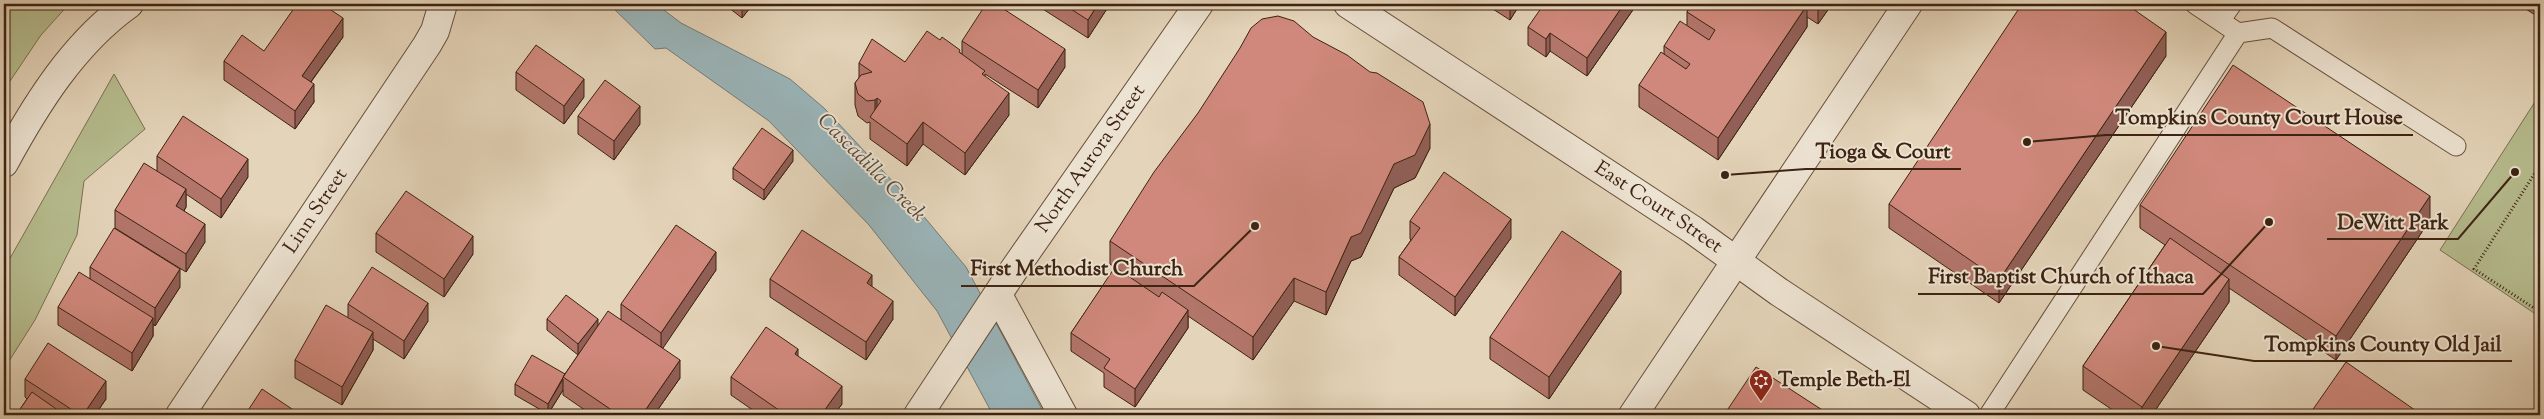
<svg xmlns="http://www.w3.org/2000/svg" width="2544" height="419" viewBox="0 0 2544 419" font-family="'Sorts Mill Goudy',serif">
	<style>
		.green { fill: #b6bc8e; stroke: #7a7050 }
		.water { fill: #9ab5ba; stroke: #757b77 }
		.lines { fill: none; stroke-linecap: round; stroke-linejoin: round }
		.service-casing { stroke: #674f3c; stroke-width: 21 }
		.minor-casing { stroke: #674f3c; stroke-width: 30 }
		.tertiary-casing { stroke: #674f3c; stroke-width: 30 }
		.path { stroke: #3d2312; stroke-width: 3; stroke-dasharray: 1 2.5; stroke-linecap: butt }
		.service { stroke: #ede3d2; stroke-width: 19 }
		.minor { stroke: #ede3d2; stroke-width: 28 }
		.tertiary { stroke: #ede3d2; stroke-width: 28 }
		.wall { fill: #b2756a; stroke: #3d2312 }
		.shaded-wall { fill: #915f56; stroke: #3d2312 }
		.building { fill: #cf887b; stroke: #3d2312 }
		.labels { text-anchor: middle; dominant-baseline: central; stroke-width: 4; stroke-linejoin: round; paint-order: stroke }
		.street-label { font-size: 20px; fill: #3d2312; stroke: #ede3d2 }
		.poi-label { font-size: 20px; font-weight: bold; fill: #3d2312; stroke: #ede3d2; text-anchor: start }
		.water-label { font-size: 21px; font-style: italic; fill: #54483c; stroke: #ede3d2 }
		.leader { fill: none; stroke: #3d2312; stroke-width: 2 }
		.callout-dot { fill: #3d2312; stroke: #ede3d2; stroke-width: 2 }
		.callout-label { font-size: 21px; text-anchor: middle; font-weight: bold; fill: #3d2312; stroke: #ede3d2; stroke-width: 4; stroke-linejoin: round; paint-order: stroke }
	</style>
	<rect width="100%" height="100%" fill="#e4d4b9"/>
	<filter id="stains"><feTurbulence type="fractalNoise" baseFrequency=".004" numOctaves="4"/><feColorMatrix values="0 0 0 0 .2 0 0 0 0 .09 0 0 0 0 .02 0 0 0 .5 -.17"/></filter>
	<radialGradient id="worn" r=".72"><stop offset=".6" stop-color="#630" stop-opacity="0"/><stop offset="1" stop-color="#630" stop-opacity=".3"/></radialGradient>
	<!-- green -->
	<path class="green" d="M4 4H69L41 35 4 90Z
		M114 74 145 129 84 181 77 235 35 320 4 369V269Z
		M2540 94V317L2440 250Z"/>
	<!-- water -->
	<path class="water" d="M609 4H656L681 23 790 79 824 108 910 200 966 267 1045 415H993L937 311 869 225 769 121 666 48 655 49Z"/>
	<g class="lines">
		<!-- service casing -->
		<g class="service-casing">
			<path id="service" d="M2220 21 2232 4
				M2238 33 2272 28 2456 146
				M1989 415 2238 33 2195 4"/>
		</g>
		<!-- minor casing -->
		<g class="minor-casing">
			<g id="minor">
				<path d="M998 295 1063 415"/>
				<path id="s1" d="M180 415 427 45 435 31 443 4"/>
			</g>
		</g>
		<!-- tertiary casing -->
		<g class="tertiary-casing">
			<g id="tertiary">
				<path id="s2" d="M1348 4 1693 230 1779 292 1966 415"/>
				<path d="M4 163C36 104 74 43 129 4"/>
				<path id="s3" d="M918 415 1013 271 1199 4"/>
				<path d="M1633 415 1908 4"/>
			</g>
		</g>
		<!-- path -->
		<path class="path" d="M2540 165 2474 269 2540 312"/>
		<!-- service -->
		<use href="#service" class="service"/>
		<!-- minor -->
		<use href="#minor" class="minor"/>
		<!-- tertiary -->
		<use href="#tertiary" class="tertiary"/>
	</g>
	<!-- wall -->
	<path class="wall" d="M724 4H753L742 18Z
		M1035 4H1110L1088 38Z
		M1485 4H1520L1510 20Z
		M1637 4 1587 76 1550 51 1546 57 1528 45V27L1556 8Z
		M1689 4H1832L1818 24 1807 17V27L1718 160 1639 107V85L1664 54V46L1687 25V12L1691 5Z
		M2518 4H2540V18Z
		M343 37 311 82 314 102 295 129 224 80V61L264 51Z
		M940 40 962 54V41L1065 67 1038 108 985 74V76L1009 115 965 175 923 144 907 166 870 139V122L867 123 858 116 855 105V83L859 78V63L905 62Z
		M2166 56 1999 303 1889 228V204Z
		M516 72 584 97 564 124 516 90Z
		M578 116 640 124 614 160 578 134Z
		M1430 148 1415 178 1394 188 1361 257 1351 261 1326 315 1294 301 1253 360 1188 316V328L1135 407 1104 387V373L1071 351V333L1115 268 1110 264V241Z
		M157 156 248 177 221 218 186 194V207L184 211 205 242 186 272 115 228V210L157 171Z
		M793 161 764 200 733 179V168Z
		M2140 205 2430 220 2336 360 2229 288V302L2152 415H2120L2083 390V366L2165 245 2140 228Z
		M1410 221 1511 238 1455 316 1399 275V257L1411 240 1410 239Z
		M376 233 473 254 444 297 376 252Z
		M90 267 180 287 155 326 153 324V336L132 371 58 325V307L90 279Z
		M716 270 662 348 680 378 654 415H592L563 395V390L548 414 515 395V384L565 374 578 355 547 330V319L598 327 621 320V304Z
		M770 279 872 287 893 319 866 360 770 297Z
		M1621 293 1549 399 1490 359V337Z
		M348 304 428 321 404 359 373 339V350L342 405 295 378V360L348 317Z
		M798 356 842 404 834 415H760L731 395V377Z
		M25 379 106 399 95 415H16L27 399 25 397Z"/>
	<!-- shaded-wall -->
	<path class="shaded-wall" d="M742 4H753L742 18Z
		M1098 4H1110L1088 38V20Z
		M1510 4H1520L1510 20Z
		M1624 4H1637L1587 76V58Z
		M1818 4H1832L1818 24Z
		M1807 5V27L1718 160V138Z
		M343 18V37L302 94V76Z
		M2166 32V56L1999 303V280Z
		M1550 33V51L1546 57V39Z
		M1065 49V67L1038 108V90Z
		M584 79V97L564 124V106Z
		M314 84V102L295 129V111Z
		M1009 93V115L965 175V153Z
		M877 98V120H875V100Z
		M640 106V124L614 160V141Z
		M923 122V144L907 166V144Z
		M1430 124V148L1415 178 1394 188 1361 257 1351 261 1326 315V292L1351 237 1394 164Z
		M793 150V161L764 200V190Z
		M248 159V177L221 218V199Z
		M186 189V207L176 224V206Z
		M2430 196V220L2336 360V336Z
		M1511 219V238L1455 316V297Z
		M205 224V242L186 272V254Z
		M473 236V254L444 297V279Z
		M716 252V270L661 351V333Z
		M180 269V287L155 326V308Z
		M1621 271V293L1549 399V377Z
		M872 275V294L867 283Z
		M1294 278V301L1253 360V337Z
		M2229 279V302L2152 415H2142V407Z
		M893 301V319L866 360V342Z
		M428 303V321L404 359V341Z
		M1188 310V328L1135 407V389Z
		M153 318V336L132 371V353Z
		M598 319V330L578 355V344Z
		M373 332V350L342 405V387Z
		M798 349V367L795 354Z
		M680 360V378L654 415H642Z
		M563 379V390L548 414V404Z
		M106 381V399L95 415H83Z
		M842 386V404L834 415H821Z"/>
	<!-- building -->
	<path class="building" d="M297 4H322L343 18 302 76 314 84 295 111 224 61 242 35 264 51Z
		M986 4H996L1065 49 1038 90 962 41Z
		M1063 4H1098L1088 20Z
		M1544 4H1550L1556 8 1559 4H1624L1587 58 1550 33 1546 39 1528 27Z
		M1692 4H1806L1807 5 1718 138 1639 85 1661 52 1686 69 1690 64 1664 46 1680 21 1709 40 1715 30 1687 12Z
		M2022 4H2126L2166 32 1999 280 1889 204Z
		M1278 16 1294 21 1313 37 1347 55 1370 72 1377 73 1423 102 1430 124 1415 155 1394 164 1361 233 1351 237 1326 292 1294 278 1253 337 1110 241 1154 172 1198 113 1240 48 1251 28 1262 19Z
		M927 31 940 40 942 37 960 50 959 52 985 71 982 74 1009 93 965 153 923 122 907 144 870 117 881 101 877 98 875 100 867 101 858 94 855 83 861 75 872 72 859 63 872 39 905 62Z
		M536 45 584 79 564 106 516 72Z
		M2233 65 2430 196 2336 336 2140 205Z
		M605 80 640 106 614 141 578 116Z
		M183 116 248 159 221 199 157 156Z
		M762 128 793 150 764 190 733 168Z
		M144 163 186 189 176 206 205 224 186 254 115 210Z
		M1444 172 1511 219 1455 297 1399 257 1420 228 1410 221Z
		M406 191 473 236 444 279 376 233Z
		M676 225 716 252 661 333 621 304Z
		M114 228 180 269 155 308 90 267Z
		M802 230 872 275 867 283 893 301 866 342 770 279Z
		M1562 231 1621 271 1549 377 1490 337Z
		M2170 238 2229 279 2142 407 2083 366Z
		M372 267 428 303 404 341 348 304Z
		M1115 267 1159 297 1162 292 1188 310 1135 389 1104 368 1110 359 1071 333Z
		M79 272 153 318 132 353 58 307Z
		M566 295 598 319 578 344 547 319Z
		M326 305 373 332 342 387 295 360Z
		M608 311 680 360 642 415H619L563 377Z
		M766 327 798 349 795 354 842 386 821 415H786L731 377Z
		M48 343 106 381 83 415H80L25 379Z
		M532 355 565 374 548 404 515 384Z
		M2346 362 2422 415H2309Z
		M1756 367 1830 415H1724Z
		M262 389 301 415H245Z
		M32 392 62 413 60 415H16Z
		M697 409 706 415H693Z"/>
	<!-- icons -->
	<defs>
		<g id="synagogue-pin" transform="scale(1.25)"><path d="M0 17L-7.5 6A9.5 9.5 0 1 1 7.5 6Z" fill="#8f2418" stroke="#ede3d2"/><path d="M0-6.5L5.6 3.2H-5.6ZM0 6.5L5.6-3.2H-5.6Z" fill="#fff"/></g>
	</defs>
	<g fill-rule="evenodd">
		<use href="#synagogue-pin" x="1761" y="381"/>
	</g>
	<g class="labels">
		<!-- street labels -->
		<g class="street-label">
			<text stroke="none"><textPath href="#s3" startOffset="309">North Aurora Street</textPath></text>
			<text stroke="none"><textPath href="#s2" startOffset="371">East Court Street</textPath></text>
			<text stroke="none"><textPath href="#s1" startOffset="245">Linn Street</textPath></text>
		</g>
		<!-- poi labels -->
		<g class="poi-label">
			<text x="1778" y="381">Temple Beth-El</text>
		</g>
		<!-- water labels -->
		<g class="water-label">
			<text transform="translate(871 168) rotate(45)">Cascadilla Creek</text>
		</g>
	</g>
	<!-- callouts -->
	<path class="leader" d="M2027 142L2106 135H2413M1725 175L1806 169H1961M2515 172L2458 239H2327M1255 226L1194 286H961M2269 222L2203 294H1918M2156 346L2254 361H2512"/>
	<g class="callout-dot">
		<circle cx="2027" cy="142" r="5"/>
		<circle cx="1725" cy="175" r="5"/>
		<circle cx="2515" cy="172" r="5"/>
		<circle cx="1255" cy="226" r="5"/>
		<circle cx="2269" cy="222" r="5"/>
		<circle cx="2156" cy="346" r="5"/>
	</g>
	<g class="callout-label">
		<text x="2259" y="124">Tompkins County Court House</text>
		<text x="1883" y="158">Tioga &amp; Court</text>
		<text x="2393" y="229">DeWitt Park</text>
		<text x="1077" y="275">First Methodist Church</text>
		<text x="2061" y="283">First Baptist Church of Ithaca</text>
		<text x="2383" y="351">Tompkins County Old Jail</text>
	</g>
	<!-- margin -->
	<rect width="2544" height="419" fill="none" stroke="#e4d4b9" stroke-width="20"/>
	<rect x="5" y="5" width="2534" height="409" fill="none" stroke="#3d2312" stroke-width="2.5"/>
	<rect x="10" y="10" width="2524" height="399" fill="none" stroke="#3d2312"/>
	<rect width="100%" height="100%" filter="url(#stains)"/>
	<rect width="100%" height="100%" fill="url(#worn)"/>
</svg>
